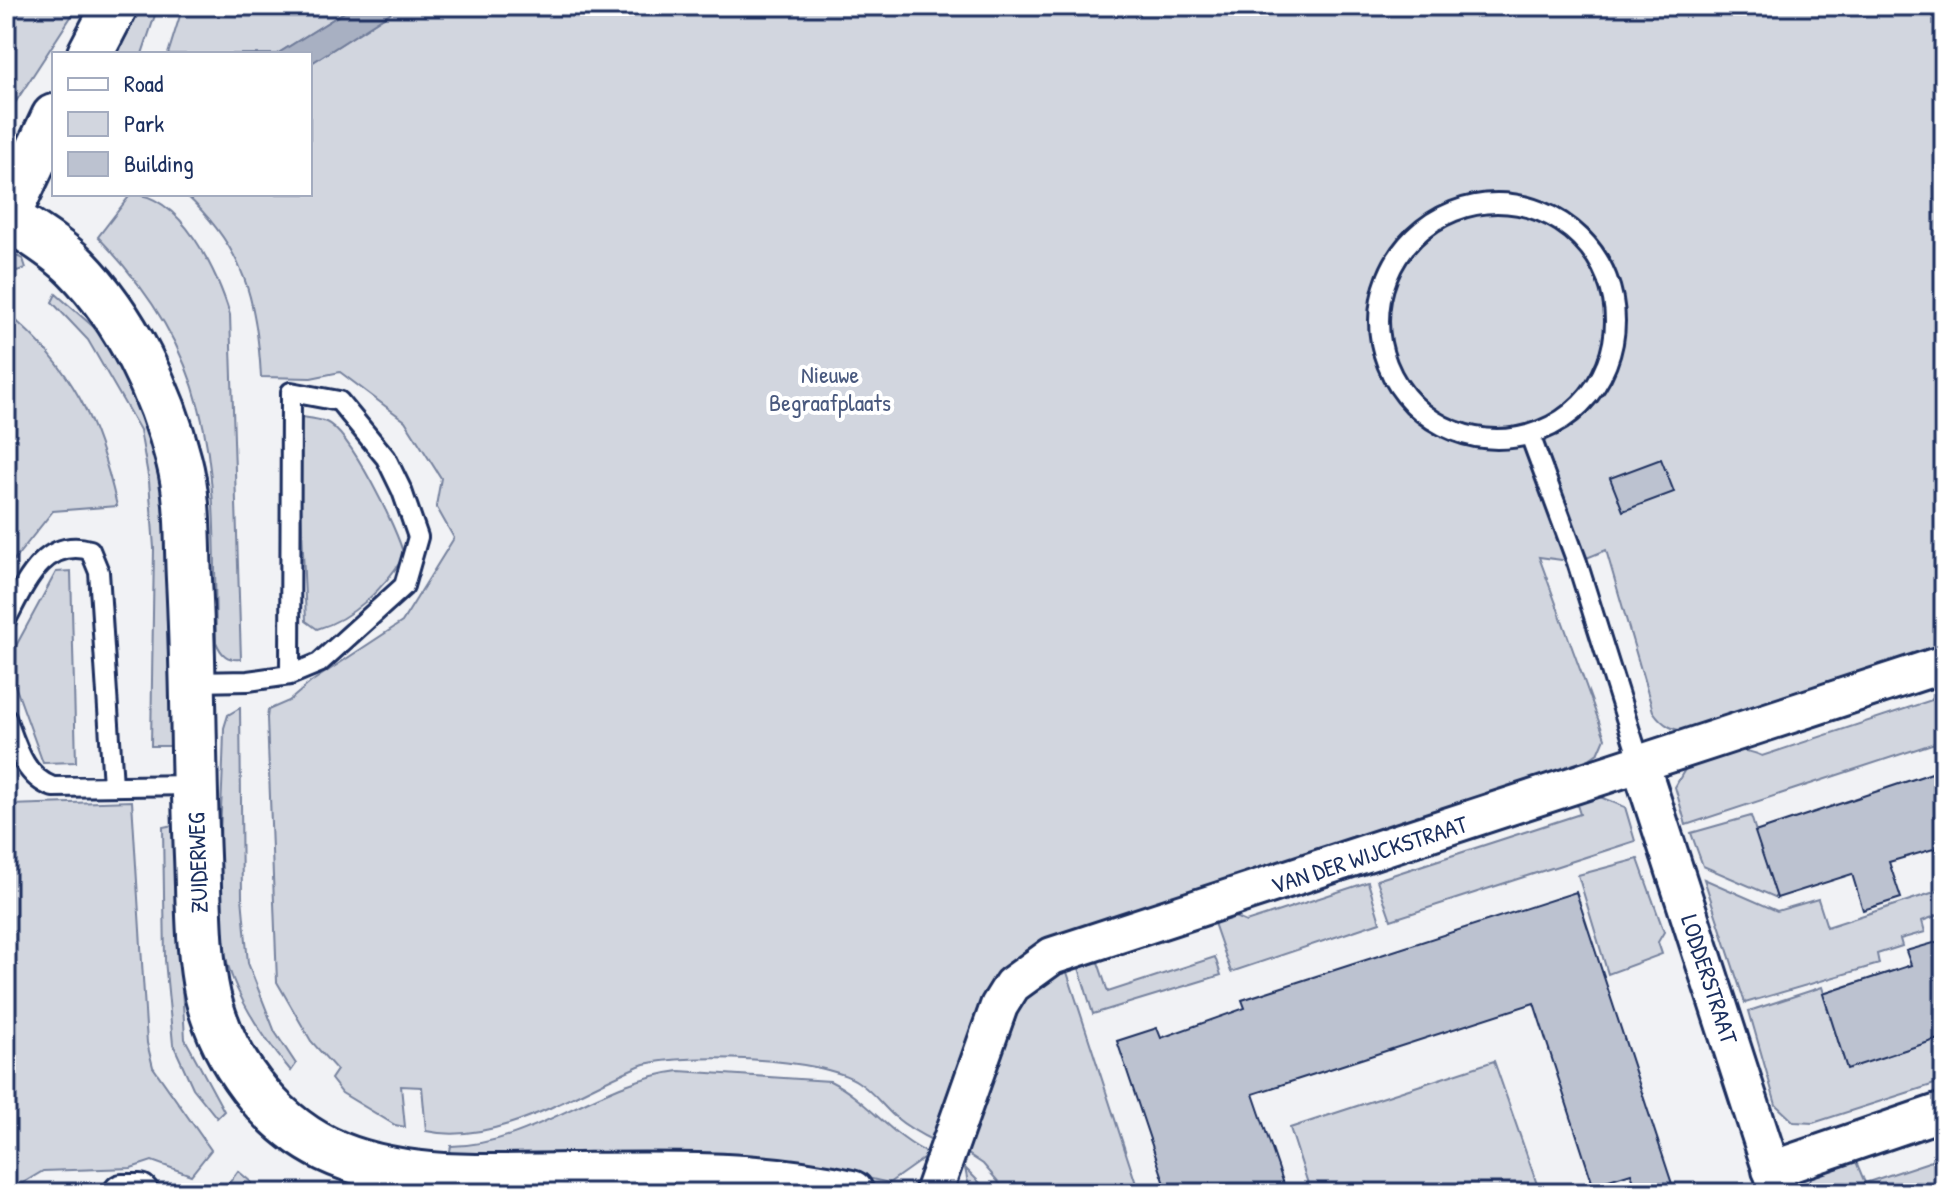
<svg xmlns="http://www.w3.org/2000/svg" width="1950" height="1199" viewBox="0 0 1950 1199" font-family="'Patrick Hand',sans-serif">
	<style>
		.green { fill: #d2d6df; stroke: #76829e; stroke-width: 2 }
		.water { fill: #a8b0c2; stroke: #707c9a; stroke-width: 2 }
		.building { fill: #bcc2d0; stroke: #1b2f5e; stroke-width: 2 }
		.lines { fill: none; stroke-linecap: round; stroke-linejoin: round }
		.service-casing { stroke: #1b2f5e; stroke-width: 24 }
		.minor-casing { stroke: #1b2f5e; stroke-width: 42 }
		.tertiary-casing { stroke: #1b2f5e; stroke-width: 50 }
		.service { stroke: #fff; stroke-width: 18 }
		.minor { stroke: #fff; stroke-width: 36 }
		.tertiary { stroke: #fff; stroke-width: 44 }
		.labels { text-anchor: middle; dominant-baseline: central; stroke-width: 8; stroke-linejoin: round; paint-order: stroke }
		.park-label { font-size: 24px; fill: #49597e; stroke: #fff }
		.street-label { font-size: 24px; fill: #1b2f5e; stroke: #fff }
	</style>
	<rect width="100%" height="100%" fill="#f1f2f5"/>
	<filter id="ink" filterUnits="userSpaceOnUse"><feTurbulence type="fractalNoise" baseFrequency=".0125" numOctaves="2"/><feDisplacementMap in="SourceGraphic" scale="16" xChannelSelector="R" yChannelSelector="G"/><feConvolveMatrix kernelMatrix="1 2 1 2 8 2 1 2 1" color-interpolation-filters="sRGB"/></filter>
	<g filter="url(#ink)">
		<!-- green -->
		<path class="green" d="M6 6H78L13 106 6 103Z
			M139 6H158L142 54H118Z
			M183 6H354L277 54H168Z
			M401 6H1944V649L1692 732C1674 731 1663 726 1653 711L1606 550 1577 562 1539 557 1605 738 1599 752 1574 770 1024 953 1008 967 936 1142C921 1135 907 1127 894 1116 882 1105 872 1091 858 1082 820 1057 689 1053 644 1064 578 1090 499 1147 426 1131L422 1087 401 1086 405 1127 395 1125 342 1093 331 1079 337 1070 311 1041 277 982 267 718 268 710 289 701 311 682 402 622 454 538 436 506 441 478 405 421 340 372 311 378 261 377C257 300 244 248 185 194H310V64Z
			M131 194C181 194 219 275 230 315L241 659C227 661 221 654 216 642 213 472 224 369 98 237Z
			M6 251 23 259 26 268 17 271 6 265Z
			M56 294 97 330 123 373 146 423 165 493 173 746H151L154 548 149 481 140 430 88 340 52 302Z
			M6 312C74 368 98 422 117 506L53 511 6 570Z
			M302 417C309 418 319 419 326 422 350 432 398 530 404 556 385 587 353 619 317 629L306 621 298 435Z
			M71 571 76 762 43 763 12 677 11 655 56 572Z
			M1944 681V740L1686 825 1675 787C1679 781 1683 770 1689 765 1706 750 1743 746 1762 756L1932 700 1936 682Z
			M240 708 242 897 248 963 275 1032 296 1064 291 1071C259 1033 225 982 221 930 216 864 223 794 224 728L228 715Z
			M1600 797 1625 807 1635 841 1391 920 1377 880 1580 814 1575 799Z
			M6 801 9 805 132 801 147 1043 153 1067 211 1150 191 1175 152 1161 131 1168 43 1171 6 1193Z
			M1751 816 1777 898 1703 866 1691 833Z
			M173 825 185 1039 224 1111 217 1118 193 1088 173 1044 165 960 163 827Z
			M1638 859 1664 932 1658 942 1662 954 1608 974 1578 875Z
			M1704 879 1777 911 1818 899 1827 927 1944 889V913L1922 921 1925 932 1900 939 1902 946 1877 954 1879 964 1745 1003Z
			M1368 882 1380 922 1231 972 1213 920 1228 914 1246 922Z
			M1215 957 1221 975 1093 1014 1079 968 1098 962 1108 992Z
			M1065 966 1139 1193H1008L983 1164 965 1152 1023 999Z
			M1822 987 1847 1068 1944 1037V1081L1813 1123 1794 1122 1776 1105 1749 1011Z
			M1494 1061 1540 1193H1371L1367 1183 1335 1193H1311L1290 1128Z
			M679 1071 830 1081C868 1100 891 1137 930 1154L889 1183 812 1165 449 1156 451 1146C533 1145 598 1081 679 1071Z
			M1944 1157V1193H1806L1805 1189 1813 1174 1855 1159 1865 1183Z
			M965 1168 990 1193H970Z
			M238 1171 251 1182V1193H222Z"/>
		<!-- water -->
		<path class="water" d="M354 6H401L310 64V54H277Z"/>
		<!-- building -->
		<path class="building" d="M1661 459 1674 492 1623 511 1610 478Z
			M1944 769V846L1889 862 1901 898 1863 910 1852 874 1777 898 1755 832Z
			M1576 892 1675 1193H1637L1631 1173 1593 1185 1534 1003 1253 1094 1287 1193H1168L1117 1041 1157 1028 1161 1038 1245 1008 1242 1000Z
			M1944 940V1045H1940L1938 1039 1847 1069 1823 994 1911 965 1906 951Z"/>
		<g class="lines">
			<!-- service casing -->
			<g class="service-casing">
				<path id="service" d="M1379 321a118 118 0 1 1 236 0a118 118 0 1 1-236 0Z
					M1530 435 1577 562 1641 766
					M6 620C24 586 43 537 90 550L99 572 113 785
					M194 682 248 681 290 675 319 663 404 586 418 537 402 491 386 458 339 401 291 392 290 675
					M6 718C16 745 24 777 53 787L194 785"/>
			</g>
			<!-- minor casing -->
			<g class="minor-casing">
				<path id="minor" d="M1641 766 1779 1193
					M1771 1170 1944 1111
					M122 1193H140
					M933 1193 999 1006 1012 985 1052 956 1944 664"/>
			</g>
			<!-- tertiary casing -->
			<g class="tertiary-casing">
				<path id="tertiary" d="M90 54 115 6
					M6 216C29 232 56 247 76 267 126 318 162 393 179 461 189 499 187 540 189 579 194 671 193 764 197 856 199 903 198 951 208 997 223 1059 269 1121 326 1149 399 1184 490 1177 568 1176 663 1175 759 1172 851 1193
					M7 217 54 117"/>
			</g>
			<!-- service -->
			<use href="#service" class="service"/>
			<!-- minor -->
			<use href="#minor" class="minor"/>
			<!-- tertiary -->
			<use href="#tertiary" class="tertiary"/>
		</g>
	</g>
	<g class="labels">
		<!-- park labels -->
		<g class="park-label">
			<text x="830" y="374">Nieuwe<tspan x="830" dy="28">Begraafplaats</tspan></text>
		</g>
		<!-- street labels -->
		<g class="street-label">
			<text transform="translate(1369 854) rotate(-18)">VAN DER WIJCKSTRAAT</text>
			<text transform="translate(197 863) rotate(-92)">ZUIDERWEG</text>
			<text transform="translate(1710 979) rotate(72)">LODDERSTRAAT</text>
		</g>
	</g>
	<!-- margin -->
	<rect width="1950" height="1199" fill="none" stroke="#fff" stroke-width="32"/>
	<rect x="16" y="16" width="1918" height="1167" fill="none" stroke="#1b2f5e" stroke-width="3" filter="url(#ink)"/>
	<!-- legend -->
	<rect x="52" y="52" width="260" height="144" fill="#ffffff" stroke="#a4acbf" stroke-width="2"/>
	<rect x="68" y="78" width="40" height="12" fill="#ffffff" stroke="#a4acbf" stroke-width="2"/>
	<text x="124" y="92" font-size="24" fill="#1b2f5e">Road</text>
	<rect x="68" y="112" width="40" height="24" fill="#d2d6df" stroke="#a4acbf" stroke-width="2"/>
	<text x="124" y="132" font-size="24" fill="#1b2f5e">Park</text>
	<rect x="68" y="152" width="40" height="24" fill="#bcc2d0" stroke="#a4acbf" stroke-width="2"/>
	<text x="124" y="172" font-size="24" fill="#1b2f5e">Building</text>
</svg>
